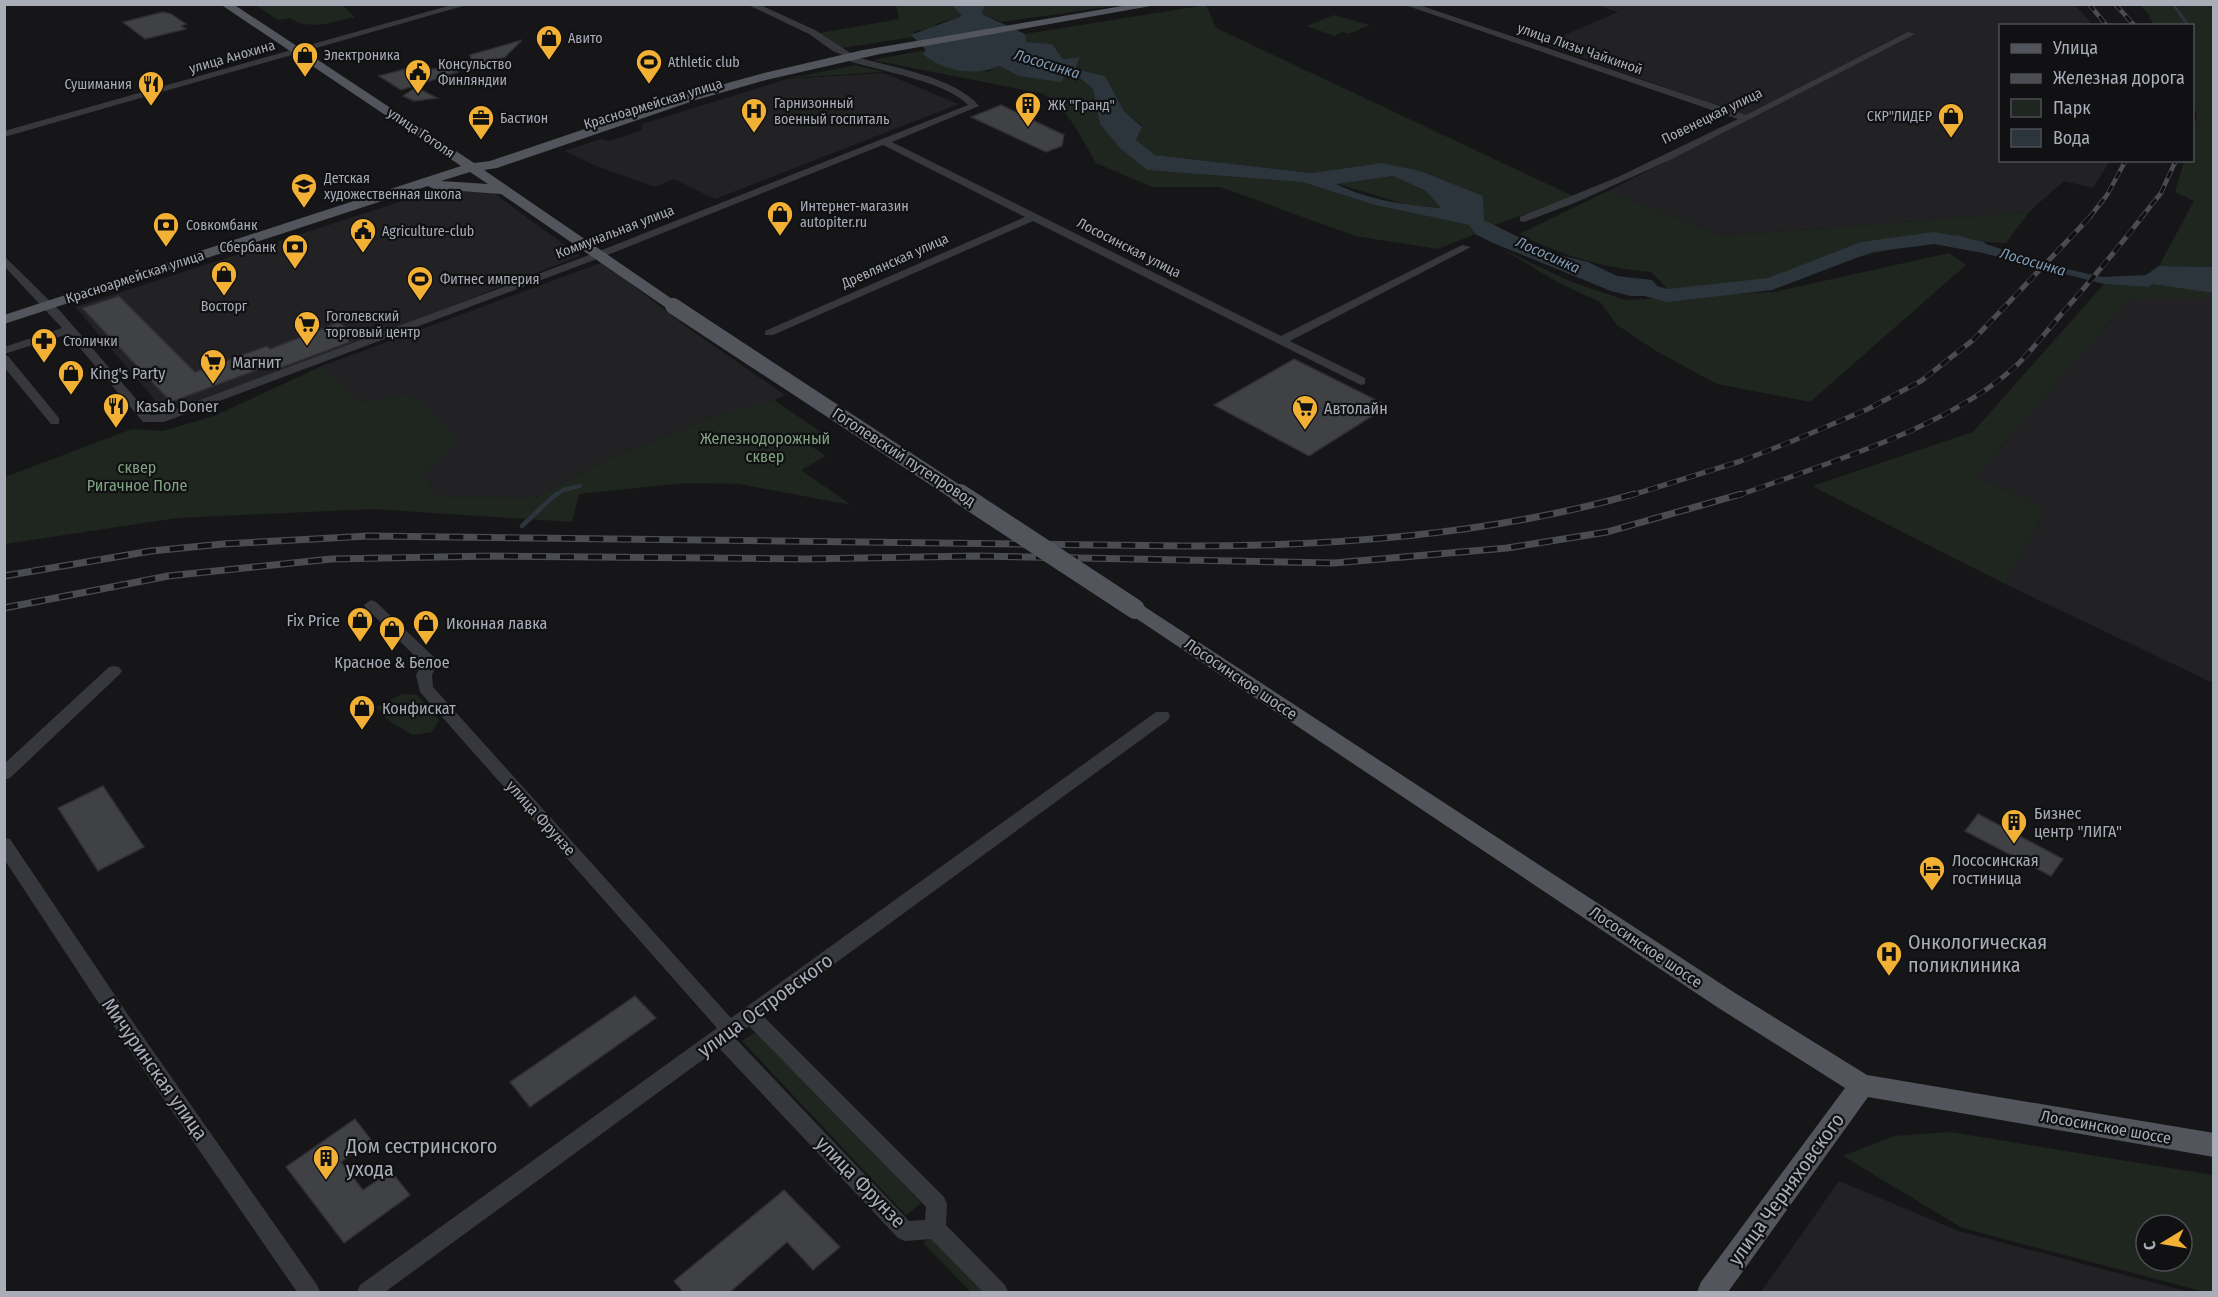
<svg xmlns="http://www.w3.org/2000/svg" width="2218" height="1297" viewBox="0 0 2218 1297" font-family="'Fira Sans Condensed',sans-serif">
	<style>
		.built { fill: #222225 }
		.green { fill: #1e261f; fill-rule: evenodd }
		.water { fill: #2c353c; fill-rule: evenodd }
		.lines { fill: none; stroke-linecap: round; stroke-linejoin: round }
		.stream-far2 { stroke: #2c353c; stroke-width: 3 }
		.stream-far1 { stroke: #2c353c; stroke-width: 4 }
		.stream { stroke: #2c353c; stroke-width: 4.5 }
		.river { fill: #2c353c; fill-rule: evenodd }
		.building { fill: #404145; stroke: #303034; stroke-width: 1.5 }
		.minor { fill: #37383d; fill-rule: evenodd }
		.major { fill: #53555c; fill-rule: evenodd }
		.rail-far2-casing { stroke: #4a4c52; stroke-width: 4.5 }
		.rail-far1-casing { stroke: #4a4c52; stroke-width: 5 }
		.rail-casing { stroke: #4a4c52; stroke-width: 7 }
		.rail-far2 { stroke: #111113; stroke-width: 3; stroke-dasharray: 8; stroke-linecap: butt }
		.rail-far1 { stroke: #111113; stroke-width: 4; stroke-dasharray: 10; stroke-linecap: butt }
		.rail { stroke: #111113; stroke-width: 4.5; stroke-dasharray: 14; stroke-linecap: butt }
		.major-bridge-far1 { stroke: #53555c; stroke-width: 16 }
		.major-bridge { stroke: #53555c; stroke-width: 20 }
		.labels { text-anchor: middle; dominant-baseline: central; stroke-width: 4.5; stroke-linejoin: round; paint-order: stroke }
		.far-poi-label { font-size: 14px; fill: #a8adb8; stroke: #111113; text-anchor: start }
		.far-street-label { font-size: 14px; fill: #a8adb8; stroke: #111113 }
		.far-water-label { font-size: 15px; font-style: italic; fill: #7f9bb3; stroke: #111113 }
		.poi-label { font-size: 16px; fill: #a8adb8; stroke: #111113; text-anchor: start }
		.park-label { font-size: 16px; fill: #7fa381; stroke: #111113 }
		.street-label { font-size: 16px; fill: #a8adb8; stroke: #111113 }
		.near-poi-label { font-size: 20px; fill: #a8adb8; stroke: #111113; text-anchor: start }
		.near-street-label { font-size: 20px; fill: #a8adb8; stroke: #111113 }
	</style>
	<rect width="100%" height="100%" fill="#161618"/>
	<!-- built -->
	<path class="built" d="M1596 5H2075L2093 25 2000 26V160L2110 161 2093 188 2064 181 2029 212 1723 236 1608 191 1751 118 1544 44 1618 12Z
		M884 73 959 104 715 199 674 179 655 187 596 166 565 151 601 139 610 141 642 130V124L787 79Z
		M443 188 491 191 580 256 375 336 174 409 161 407 75 307Z
		M603 262 688 328 785 395 761 406 716 416 616 456 534 498 436 497 423 473 449 451 409 394 361 402 322 366Z
		M2142 296 2213 298V683L2005 584 2045 509 1976 476 2130 298Z
		M1839 1181 1959 1231 2189 1292H1761Z"/>
	<!-- green -->
	<path class="green" d="M2207 4 2214 8 2213 267 2159 266 2194 201 2175 192 2184 161 2192 160 2193 130 2197 114 2192 104V26L2154 25 2147 12 2139 5Z
		M255 5H342L355 17C334 22 309 31 290 18L278 20Z
		M896 5H952L963 16 936 24 934 29 915 31 912 37 836 49 820 33 899 19Z
		M985 5H1122L1002 22 982 14Z
		M1206 5 1216 28 1575 197 1494 225 1381 163 1311 173 1155 155 1136 140 1142 126 1124 111 1105 76 1075 69 1080 57 1063 59 1052 44 1025 42V34Z
		M1334 15 1370 25 1348 34 1343 32 1334 36 1307 26Z
		M926 50 987 72 999 66 1019 76 1067 75 1080 78 1093 89 1100 124 1147 170 1302 182 1375 205 1469 225 1475 234 1438 249 1355 236 1220 187H1152L1096 163 1074 125 1059 105 1044 94 872 60Z
		M856 65 884 72 790 78Z
		M1393 176 1426 191 1442 208 1407 205 1335 183Z
		M1608 191 1723 236 2029 212 2006 243 1935 239 1766 279 1669 291 1651 272C1606 269 1559 255 1519 234Z
		M1504 250 1572 282 1625 300 1774 292 1949 253 1966 265 1810 402 1717 384 1656 351 1617 325 1600 302 1559 283Z
		M2163 283 2213 293V298H2130L1976 476 2045 509 2005 584 1812 486 1973 432 2104 284 2149 287 2153 284Z
		M322 366 361 402 409 394 456 437 449 451 423 473 436 497 534 498 616 456 716 416 774 400 825 435 808 444 826 456 801 470 851 505 739 484 685 483 579 494 572 522 373 509 177 518 5 544V477L132 429 163 431 214 416Z
		M403 694 417 695 439 720 432 732 413 735 388 720 376 707Z
		M757 1031 921 1203 906 1215 742 1041Z
		M1950 1132 2213 1175V1292H2205L1962 1228 1843 1156 1894 1136ZM2146 1225H2182V1261H2146Z
		M933 1234 989 1292H971L923 1243Z"/>
	<!-- water -->
	<path class="water" d="M952 5H985L982 14 1025 34 1026 42 1052 44 1063 59 1080 57 1075 69 1105 76 1124 111 1142 127 1136 140 1155 155 1311 173 1381 163 1420 171 1483 196 1484 220 1551 253 1588 262 1617 276 1652 280 1667 296H1631L1611 291 1493 243 1475 234 1469 225 1375 205 1302 182 1147 170 1120 148 1100 124 1093 89 1080 78 1067 75 1060 82 1019 76 999 66C976 77 942 71 923 54L926 50 911 35 962 16ZM1393 176 1426 191 1441 208C1405 205 1368 200 1336 184Z
		M1940 234 1961 236 2058 267 2102 277 2146 275 2159 266 2213 267V293L2153 284 2149 287 2104 284 1940 242Z"/>
	<g class="lines">
		<!-- stream-far2 -->
		<path class="stream-far2" d="M2173 4 2188 25"/>
		<!-- stream-far1 -->
		<path class="stream-far1" d="M555 496 563 490 580 486"/>
		<!-- stream -->
		<path class="stream" d="M522 526 556 494"/>
		<!-- river -->
		<path class="river" d="M1934 232 1984 242 1987 246 1984 250 1977 252 1934 244 1872 252 1772 290 1667 302 1621 290 1618 285 1621 280 1629 279 1668 289 1768 278 1861 242Z"/>
	</g>
	<!-- building -->
	<path class="building" d="M163 12 171 14 186 24 181 26 186 29 145 39 123 22Z
		M522 40 505 57 473 66 470 55Z
		M405 69H457L458 72 401 90 379 76Z
		M416 87 437 98 414 101 403 96Z
		M1001 105 1064 135 1062 146 1046 152 971 117Z
		M119 296 195 372 267 346 270 349 339 322 351 332 342 335 350 342 275 370 270 365 171 402 82 308Z
		M1294 359 1388 406 1309 456 1214 405Z
		M103 786 144 847 98 871 58 808Z
		M1978 814 2063 859 2051 876 1965 831Z
		M635 996 656 1018 530 1107 510 1082Z
		M355 1119 372 1141 341 1162 363 1190 391 1171 410 1195 344 1243 286 1167Z
		M784 1190 840 1247 813 1270 787 1242 729 1293H684L674 1281Z"/>
	<g class="lines">
		<!-- minor -->
		<path class="minor" d="M455 4H470L4 137V131Z
			M746 4H758L815 30 852 54 848 57 833 51 809 34Z
			M1402 4H1416L1746 115 1908 32 1915 34 1674 158 1577 202 1524 222 1520 221V217L1618 177 1738 119Z
			M852 56C887 66 956 77 979 106L892 142 1281 336 1462 245 1471 247 1290 341 1365 378V384L1361 385 1033 221 773 335H765V331L1025 217 883 145 605 256 164 422H143L68 334 4 354V347L62 328 4 266V256L61 312 150 415 162 414 597 252 968 105C947 82 880 71 849 61V57Z
			M4 356H8L59 418V424H51L4 367Z
			M371 600 376 602 435 658 438 662 432 675 433 687 731 1018 1156 712H1168L1170 716 1168 720 763 1016 944 1197 947 1204 946 1225 1005 1285 1008 1292H983L931 1239 905 1241 898 1238 719 1048 385 1292H357L360 1285 717 1028 420 692 416 675 422 663 366 608 364 605ZM749 1026 926 1207 925 1220 909 1221 734 1037Z
			M114 666 119 667 122 671 119 675 10 778 4 780V764L109 667Z
			M4 838 10 839 137 1028 317 1285 320 1292H297L123 1040 4 859Z"/>
		<!-- major -->
		<path class="major" d="M220 4H233L474 163 490 161 688 94 764 73 863 50 1134 4H1162L880 54 766 80 696 100 497 168 484 170 678 303 680 306 678 309H668L501 194 434 189 428 186 4 324V315L461 166ZM470 172 488 184 441 181Z
			M1135 603 1142 605 1735 993 1867 1075 2214 1133V1157L1868 1097 1728 1292H1697L1701 1282 1845 1088 1717 1007 1128 613 1126 609 1128 605Z"/>
		<!-- rail-far2 casing -->
		<g class="rail-far2-casing">
			<path id="rail-far2" d="M2089 4 2107 26
				M2115 4 2135 26
				M2089 218 2107 195 2126 160
				M2141 218 2161 193 2176 160"/>
		</g>
		<!-- rail-far1 casing -->
		<g class="rail-far1-casing">
			<path id="rail-far1" d="M1629 496 1741 461 1795 440 1868 409 1921 381 1973 340 2090 217
				M1737 496C1826 463 1951 428 2019 363 2033 349 2045 333 2058 318 2087 285 2115 252 2142 217"/>
		</g>
		<!-- rail casing -->
		<g class="rail-casing">
			<path id="rail" d="M4 576 151 551 223 544 368 536 1186 546C1336 546 1489 535 1634 494
				M4 608 168 576 331 559 493 556 805 559 975 556 1334 563 1507 548 1607 532 1741 494"/>
		</g>
		<!-- rail-far2 -->
		<use href="#rail-far2" class="rail-far2"/>
		<!-- rail-far1 -->
		<use href="#rail-far1" class="rail-far1"/>
		<!-- rail -->
		<use href="#rail" class="rail"/>
		<!-- major-bridge-far1 -->
		<path class="major-bridge-far1" d="M673 306 962 496"/>
		<!-- major-bridge -->
		<path class="major-bridge" d="M960 494 1135 609"/>
	</g>
	<!-- icons -->
	<defs>
		<g id="shop-pin" transform="scale(1.35)"><path d="M0 17L-7.5 6A9.5 9.5 0 1 1 7.5 6Z" fill="#f2b134" stroke="#111113"/><path d="M-5-2.5h2.3a2.7 3.5 0 0 1 5.4 0H5L5.5 6h-11ZM-1.5-2.5h3a1.5 2.3 0 0 0-3 0Z" fill="#111"/></g>
		<g id="stadium-pin" transform="scale(1.35)"><path d="M0 17L-7.5 6A9.5 9.5 0 1 1 7.5 6Z" fill="#f2b134" stroke="#111113"/><path d="M0-5a6.5 5 0 1 0 0 10a6.5 5 0 1 0 0-10ZM-3.5-1.8h7v3.6h-7Z" fill="#111"/></g>
		<g id="civic-pin" transform="scale(1.35)"><path d="M0 17L-7.5 6A9.5 9.5 0 1 1 7.5 6Z" fill="#f2b134" stroke="#111113"/><path d="M-.6-6.5H3V-4.5H.6V-3L4-1V1h2V6H-6V1h2V-1L-.6-3ZM-1.2 2.5V6h2.4V2.5Z" fill="#111"/></g>
		<g id="restaurant-pin" transform="scale(1.35)"><path d="M0 17L-7.5 6A9.5 9.5 0 1 1 7.5 6Z" fill="#f2b134" stroke="#111113"/><path d="M-5-6h1v4h1v-4h1v4h1v-4h1v5L-1.5 .5V6h-2V.5L-5-1ZM5-6V6H3V1.5H1.5Q1.5-4 5-6Z" fill="#111"/></g>
		<g id="building-pin" transform="scale(1.35)"><path d="M0 17L-7.5 6A9.5 9.5 0 1 1 7.5 6Z" fill="#f2b134" stroke="#111113"/><path d="M-4-6H4V6H1V3H-1V6H-4ZM-2.5-4.3h1.7v1.8h-1.7ZM.8-4.3h1.7v1.8H.8ZM-2.5-1h1.7V.8h-1.7ZM.8-1h1.7V.8H.8Z" fill="#111"/></g>
		<g id="hospital-pin" transform="scale(1.35)"><path d="M0 17L-7.5 6A9.5 9.5 0 1 1 7.5 6Z" fill="#f2b134" stroke="#111113"/><path d="M-5-5h3v3.5h4V-5h3V5h-3V1.5h-4V5h-3Z" fill="#111"/></g>
		<g id="office-pin" transform="scale(1.35)"><path d="M0 17L-7.5 6A9.5 9.5 0 1 1 7.5 6Z" fill="#f2b134" stroke="#111113"/><path d="M-6-3h4V-5.5h4V-3h4V5H-6ZM-1-4.5V-3h2v-1.5ZM-6 0V1H6V0Z" fill="#111"/></g>
		<g id="school-pin" transform="scale(1.35)"><path d="M0 17L-7.5 6A9.5 9.5 0 1 1 7.5 6Z" fill="#f2b134" stroke="#111113"/><path d="M0-5L7-2L0 1L-7-2ZM-4 1L0 2.5L4 1V4Q0 6-4 4Z" fill="#111"/></g>
		<g id="bank-pin" transform="scale(1.35)"><path d="M0 17L-7.5 6A9.5 9.5 0 1 1 7.5 6Z" fill="#f2b134" stroke="#111113"/><path d="M-6-4H6V4H-6ZM0-2.3a2.3 2.3 0 1 0 0 4.6a2.3 2.3 0 1 0 0-4.6Z" fill="#111"/></g>
		<g id="supermarket-pin" transform="scale(1.35)"><path d="M0 17L-7.5 6A9.5 9.5 0 1 1 7.5 6Z" fill="#f2b134" stroke="#111113"/><path d="M-6-5.5h2.5l.6 2H6L4.5 2H-2.5L-4.4-4H-6ZM-1.5 3.2a1.3 1.3 0 1 0 .1 0ZM3 3.2a1.3 1.3 0 1 0 .1 0Z" fill="#111"/></g>
		<g id="pharmacy-pin" transform="scale(1.35)"><path d="M0 17L-7.5 6A9.5 9.5 0 1 1 7.5 6Z" fill="#f2b134" stroke="#111113"/><path d="M-2-6h4v4h4v4h-4v4h-4v-4h-4v-4h4Z" fill="#111"/></g>
		<g id="hotel-pin" transform="scale(1.35)"><path d="M0 17L-7.5 6A9.5 9.5 0 1 1 7.5 6Z" fill="#f2b134" stroke="#111113"/><path d="M-6-4.5h1.5V1H6V5H4.5V3h-9V5H-6ZM-4 0a1.8 1.8 0 1 1 3.6 0ZM.5 0V-2.5h3Q6-2.5 6 0Z" fill="#111"/></g>
	</defs>
	<g fill-rule="evenodd">
		<use href="#shop-pin" x="549" y="38"/>
		<use href="#shop-pin" x="305" y="55"/>
		<use href="#stadium-pin" x="649" y="62"/>
		<use href="#civic-pin" x="418" y="72"/>
		<use href="#restaurant-pin" x="151" y="84"/>
		<use href="#building-pin" x="1028" y="105"/>
		<use href="#hospital-pin" x="754" y="111"/>
		<use href="#shop-pin" x="1951" y="116"/>
		<use href="#office-pin" x="481" y="118"/>
		<use href="#school-pin" x="304" y="186"/>
		<use href="#shop-pin" x="780" y="214"/>
		<use href="#bank-pin" x="166" y="225"/>
		<use href="#civic-pin" x="363" y="231"/>
		<use href="#bank-pin" x="295" y="247"/>
		<use href="#shop-pin" x="224" y="274"/>
		<use href="#stadium-pin" x="420" y="279"/>
		<use href="#supermarket-pin" x="307" y="324"/>
		<use href="#pharmacy-pin" x="44" y="341"/>
		<use href="#supermarket-pin" x="213" y="362"/>
		<use href="#shop-pin" x="71" y="373"/>
		<use href="#restaurant-pin" x="116" y="406"/>
		<use href="#supermarket-pin" x="1305" y="408"/>
		<use href="#shop-pin" x="360" y="620"/>
		<use href="#shop-pin" x="426" y="623"/>
		<use href="#shop-pin" x="392" y="629"/>
		<use href="#shop-pin" x="362" y="708"/>
		<use href="#building-pin" x="2014" y="822"/>
		<use href="#hotel-pin" x="1932" y="869"/>
		<use href="#hospital-pin" x="1889" y="954"/>
		<use href="#building-pin" x="326" y="1158"/>
	</g>
	<g class="labels">
		<!-- far-poi labels -->
		<g class="far-poi-label">
			<text x="568" y="38">Авито</text>
			<text x="324" y="55">Электроника</text>
			<text x="668" y="62">Athletic club</text>
			<text x="438" y="64">Консульство<tspan x="438" dy="16">Финляндии</tspan></text>
			<text x="132" y="84" text-anchor="end">Сушимания</text>
			<text x="774" y="103">Гарнизонный<tspan x="774" dy="16">военный госпиталь</tspan></text>
			<text x="1048" y="105">ЖК "Гранд"</text>
			<text x="1932" y="116" text-anchor="end">СКР"ЛИДЕР</text>
			<text x="500" y="118">Бастион</text>
			<text x="324" y="178">Детская<tspan x="324" dy="16">художественная школа</tspan></text>
			<text x="800" y="206">Интернет-магазин<tspan x="800" dy="16">autopiter.ru</tspan></text>
			<text x="186" y="225">Совкомбанк</text>
			<text x="382" y="231">Agriculture-club</text>
			<text x="276" y="247" text-anchor="end">Сбербанк</text>
			<text x="440" y="279">Фитнес империя</text>
			<text x="224" y="306" text-anchor="middle">Восторг</text>
			<text x="326" y="316">Гоголевский<tspan x="326" dy="16">торговый центр</tspan></text>
			<text x="63" y="341">Столички</text>
		</g>
		<!-- far-street labels -->
		<g class="far-street-label">
			<text transform="translate(1580 49) rotate(19)">улица Лизы Чайкиной</text>
			<text transform="translate(232 57) rotate(-16)">улица Анохина</text>
			<text transform="translate(653 104) rotate(-17)">Красноармейская улица</text>
			<text transform="translate(1712 116) rotate(-26)">Повенецкая улица</text>
			<text transform="translate(421 133) rotate(34)">улица Гоголя</text>
			<text transform="translate(615 232) rotate(-21)">Коммунальная улица</text>
			<text transform="translate(1129 248) rotate(27)">Лососинская улица</text>
			<text transform="translate(895 261) rotate(-24)">Древлянская улица</text>
			<text transform="translate(135 277) rotate(-18)">Красноармейская улица</text>
		</g>
		<!-- far-water labels -->
		<g class="far-water-label">
			<text transform="translate(1047 64) rotate(17)">Лососинка</text>
			<text transform="translate(1548 255) rotate(24)">Лососинка</text>
			<text transform="translate(2033 262) rotate(16)">Лососинка</text>
		</g>
		<!-- poi labels -->
		<g class="poi-label">
			<text x="232" y="362">Магнит</text>
			<text x="90" y="373">King's Party</text>
			<text x="136" y="406">Kasab Doner</text>
			<text x="1324" y="408">Автолайн</text>
			<text x="340" y="620" text-anchor="end">Fix Price</text>
			<text x="446" y="623">Иконная лавка</text>
			<text x="392" y="662" text-anchor="middle">Красное &amp; Белое</text>
			<text x="382" y="708">Конфискат</text>
			<text x="2034" y="813">Бизнес<tspan x="2034" dy="18">центр "ЛИГА"</tspan></text>
			<text x="1952" y="860">Лососинская<tspan x="1952" dy="18">гостиница</tspan></text>
		</g>
		<!-- park labels -->
		<g class="park-label">
			<text x="765" y="438">Железнодорожный<tspan x="765" dy="18">сквер</tspan></text>
			<text x="137" y="467">сквер<tspan x="137" dy="18">Ригачное Поле</tspan></text>
		</g>
		<!-- street labels -->
		<g class="street-label">
			<text transform="translate(904 457) rotate(33)">Гоголевский путепровод</text>
			<text transform="translate(1241 679) rotate(34)">Лососинское шоссе</text>
			<text transform="translate(541 818) rotate(48)">улица Фрунзе</text>
			<text transform="translate(1646 947) rotate(34)">Лососинское шоссе</text>
			<text transform="translate(2106 1127) rotate(10)">Лососинское шоссе</text>
		</g>
		<!-- near-poi labels -->
		<g class="near-poi-label">
			<text x="1908" y="942">Онкологическая<tspan x="1908" dy="23">поликлиника</tspan></text>
			<text x="346" y="1146">Дом сестринского<tspan x="346" dy="23">ухода</tspan></text>
		</g>
		<!-- near-street labels -->
		<g class="near-street-label">
			<text transform="translate(765 1005) rotate(-36)">улица Островского</text>
			<text transform="translate(155 1069) rotate(55)">Мичуринская улица</text>
			<text transform="translate(861 1182) rotate(46)">улица Фрунзе</text>
			<text transform="translate(1786 1189) rotate(-54)">улица Черняховского</text>
		</g>
	</g>
	<!-- border -->
	<rect width="2218" height="1297" fill="none" stroke="#a8adb8" stroke-width="12"/>
	<!-- legend -->
	<rect x="1999" y="24" width="195" height="138" fill="#111113" stroke="#4d4f55" stroke-width="1.5"/>
	<rect x="2011" y="44" width="30" height="9" fill="#53555c" stroke="#4d4f55" stroke-width="1.5"/>
	<text x="2053" y="54" font-size="18" fill="#a8adb8">Улица</text>
	<rect x="2011" y="74" width="30" height="9" fill="#4a4c52" stroke="#4d4f55" stroke-width="1.5"/>
	<text x="2053" y="84" font-size="18" fill="#a8adb8">Железная дорога</text>
	<rect x="2011" y="99" width="30" height="18" fill="#1e261f" stroke="#4d4f55" stroke-width="1.5"/>
	<text x="2053" y="114" font-size="18" fill="#a8adb8">Парк</text>
	<rect x="2011" y="129" width="30" height="18" fill="#2c353c" stroke="#4d4f55" stroke-width="1.5"/>
	<text x="2053" y="144" font-size="18" fill="#a8adb8">Вода</text>
	<!-- north arrow -->
	<g transform="translate(2164 1243) rotate(259)"><circle r="28" fill="#111113" stroke="#4d4f55" stroke-width="1.5"/>
	<path d="M0-4.5L10 22L0 15L-10 22Z" fill="#f2b134"/>
	<text y="-9" font-size="16" font-weight="bold" text-anchor="middle" fill="#a8adb8">С</text>
	</g>
</svg>
